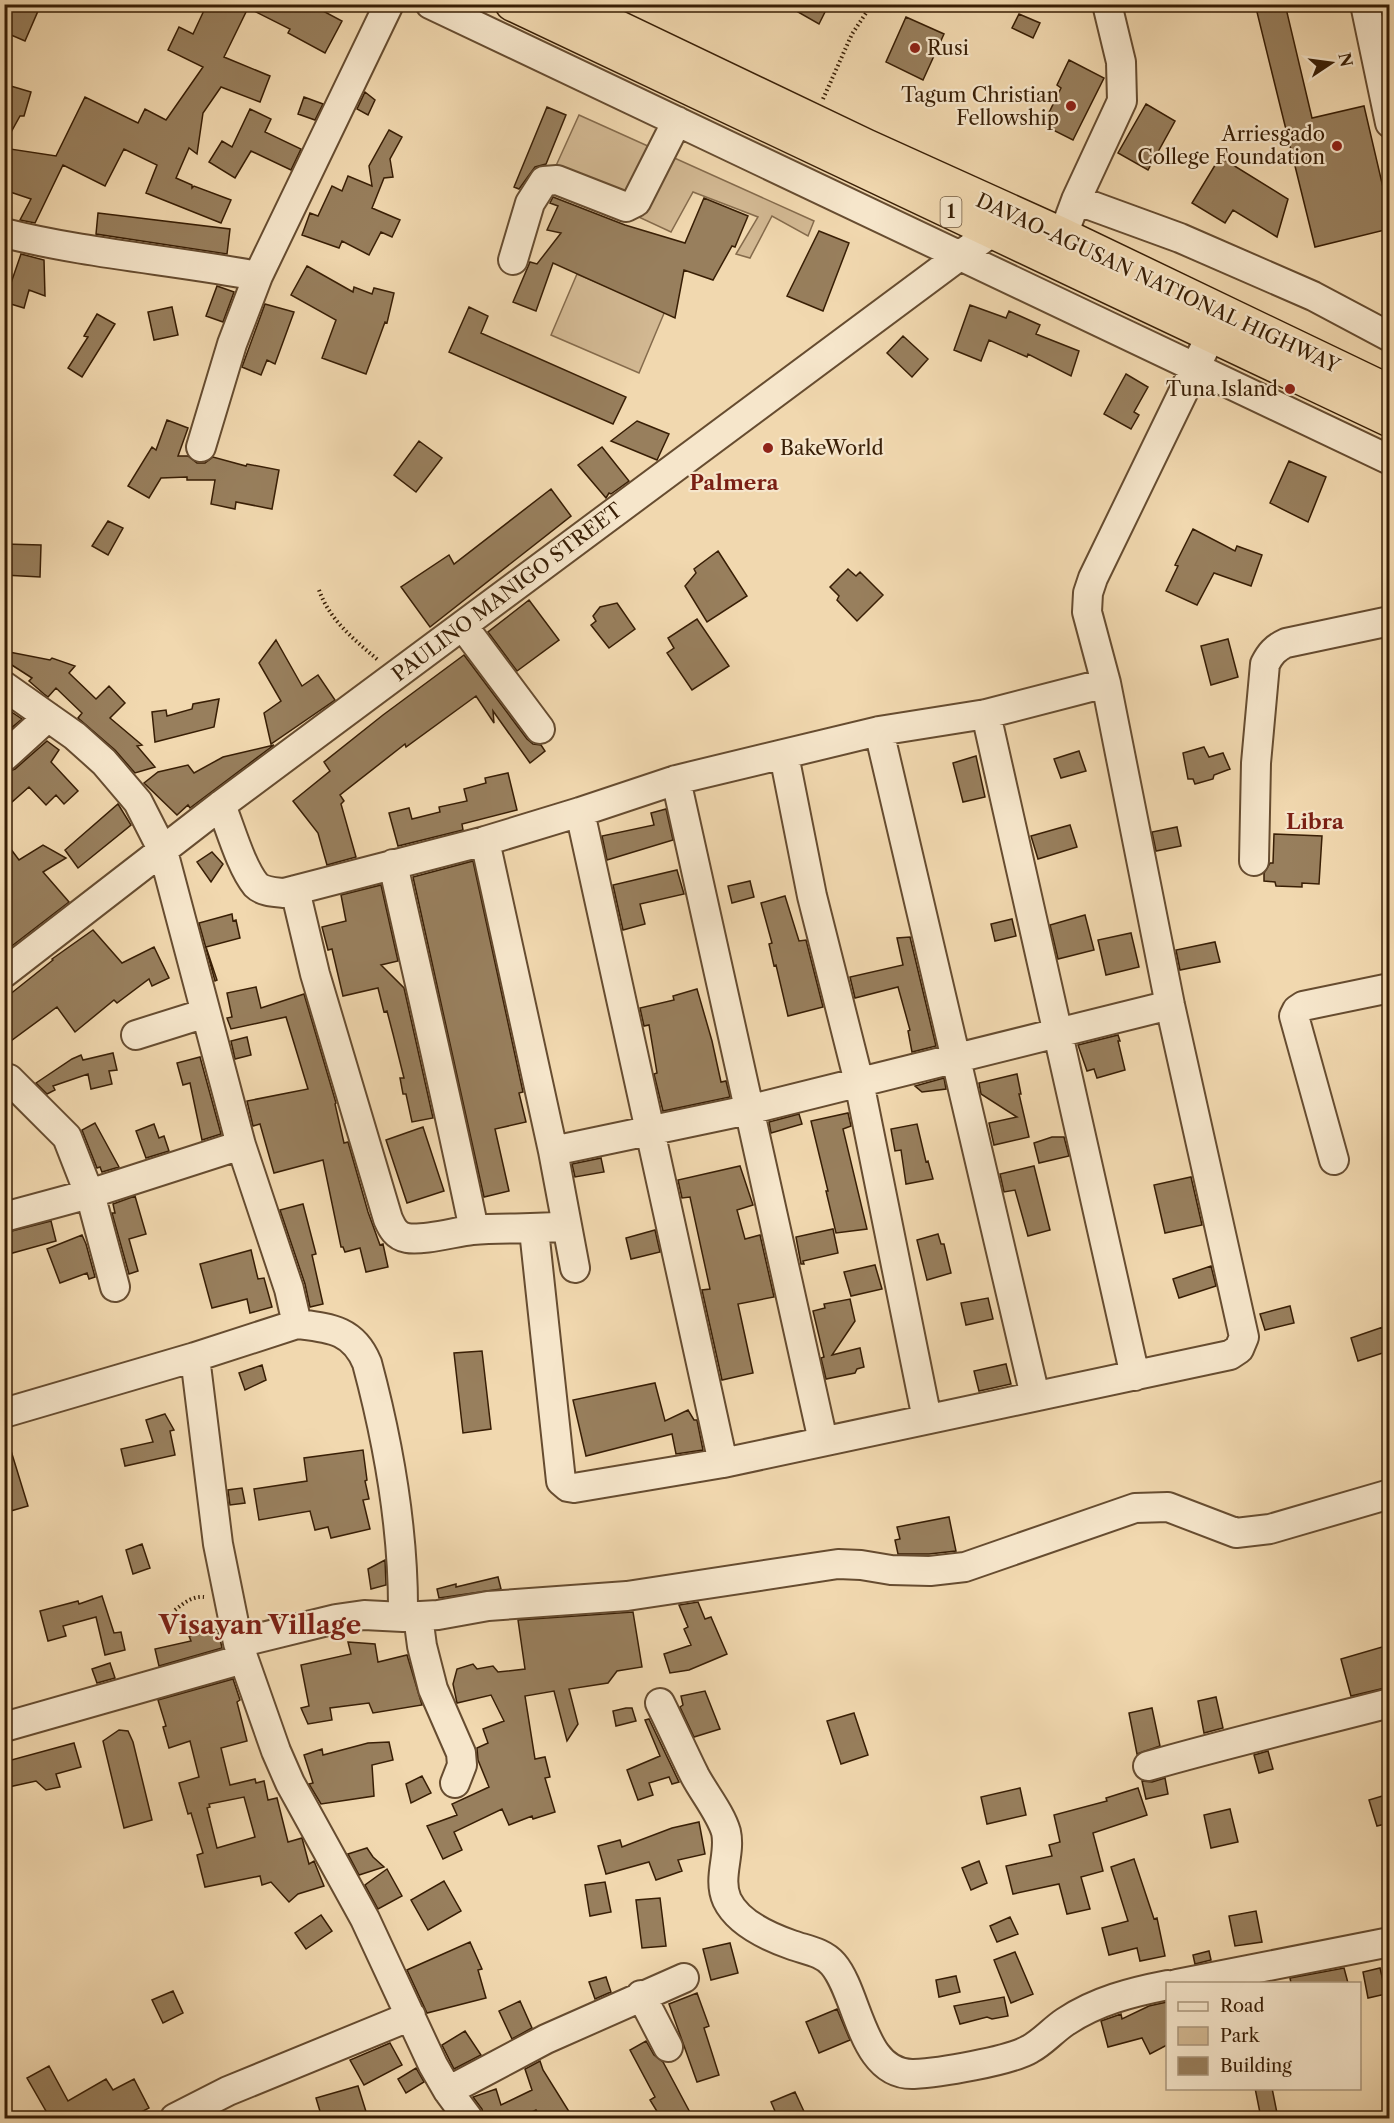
<svg xmlns="http://www.w3.org/2000/svg" width="1394" height="2123" viewBox="0 0 1394 2123" font-family="'Libre Caslon Text',serif">
	<style>
		.green { fill: #d2b892; stroke: #856b4c; stroke-width: 1.5 }
		.building { fill: #987f5d; stroke: #381e05; stroke-width: 1.5; fill-rule: evenodd }
		.lines { fill: none; stroke-linecap: round; stroke-linejoin: round }
		.minor-casing { stroke: #664c30; stroke-width: 32 }
		.highway-casing { stroke: #381e05; stroke-width: 36 }
		.path { stroke: #381e05; stroke-width: 4; stroke-dasharray: 1.5 3; stroke-linecap: butt }
		.minor { stroke: #f6e6cb; stroke-width: 28 }
		.highway { stroke: #f1d8af; stroke-width: 33 }
		.poi-dot { fill: #8f2418; stroke: #f6e6cb; stroke-width: 2 }
		.labels { text-anchor: middle; dominant-baseline: central; stroke-width: 4.5; stroke-linejoin: round; paint-order: stroke }
		.shield { fill: #f6e6cb; stroke: #715a40; stroke-width: 1.5 }
		.shield-label { font-size: 18px; font-weight: bold; fill: #381e05 }
		.poi-label { font-size: 20px; fill: #381e05; stroke: #f6e6cb; text-anchor: end }
		.street-label { font-size: 20px; fill: #381e05; stroke: #f6e6cb }
		.neighbourhood-label { font-size: 21px; font-weight: bold; fill: #7a1f14; stroke: #f6e6cb }
		.district-label { font-size: 26px; font-weight: bold; fill: #7a1f14; stroke: #f6e6cb }
	</style>
	<rect width="100%" height="100%" fill="#f1d8af"/>
	<filter id="stains"><feTurbulence type="fractalNoise" baseFrequency=".00333" numOctaves="4"/><feColorMatrix values="0 0 0 0 .2 0 0 0 0 .09 0 0 0 0 .02 0 0 0 .5 -.17"/></filter>
	<radialGradient id="worn" r=".72"><stop offset=".6" stop-color="#630" stop-opacity="0"/><stop offset="1" stop-color="#630" stop-opacity=".3"/></radialGradient>
	<!-- green -->
	<path class="green" d="M579 115 814 221 808 236 772 216 750 258 736 254 758 217 693 192 671 232 568 184 540 201Z
		M577 274 665 311 639 373 551 335Z"/>
	<!-- building -->
	<path class="building" d="M4 4H23L38 11 25 41 4 32Z
		M207 4H310L342 21 325 53 288 33 290 29 248 8 224 57 270 76 260 102 221 87 203 113 197 154 189 148 176 178 192 185V188L194 186 231 200 221 223 146 193 157 165 124 149 105 186 63 165 35 223 20 220 31 199 4 190V148L56 156 85 97 138 123 145 109 166 120 203 67 168 50 179 27 193 34Z
		M784 4H829L819 24Z
		M1255 4H1285L1312 118 1364 106 1389 213V229L1315 247Z
		M1019 14 1040 23 1033 38 1012 28Z
		M906 17 944 34 923 80 886 62Z
		M1069 60 1104 78 1073 140 1043 125 1061 88 1057 85Z
		M4 84 31 92 24 116H20L4 145Z
		M365 92 375 100 368 115 357 109Z
		M304 97 323 104 315 120 298 114Z
		M1146 104 1175 121 1148 170 1118 153Z
		M547 107 566 115 546 164 535 167 519 189 514 187Z
		M250 109 271 119 265 132 301 149 291 170 251 151 235 178 209 162 222 141 232 147Z
		M389 130 402 137 390 159 393 177 384 178 372 208 400 220 392 237 381 232 369 255 342 241 339 248 302 235 310 213 318 216 332 186 342 191 348 176 372 186 369 166Z
		M1220 157 1288 199 1277 237 1233 210 1225 223 1192 203Z
		M553 197 625 225 685 243 704 198 748 216 735 247 732 246 713 280 684 270 675 318 553 263 536 311 513 302 530 262 537 264 561 233 547 230 558 206 550 203Z
		M98 213 230 229 227 254 96 234Z
		M819 231 849 243 823 311 787 296Z
		M21 254 44 260 45 296 29 290 24 308 4 302V285L10 286Z
		M307 266 353 292 354 287 372 294 374 288 394 293 387 323 385 322 366 374 322 358 336 320 291 295Z
		M217 286 234 292 223 322 206 316Z
		M265 304 294 312 275 364 267 360 261 375 242 367Z
		M970 305 1006 318 1009 311 1040 325 1036 334 1079 351 1071 376 1028 354 1027 357 989 340 981 361 954 350Z
		M172 307 178 335 154 340 148 312Z
		M469 307 488 316 481 333 626 397 613 424 449 352Z
		M97 314 115 324 82 377 68 368 88 337 84 336Z
		M903 336 928 359 912 377 887 353Z
		M1126 374 1148 387 1134 412 1139 415 1131 429 1104 414Z
		M167 420 188 428 178 456H188L197 463H205L213 457 246 466 247 464 279 470 272 509 236 502 235 509 211 504 215 480H187V477L161 478 149 498 128 486 152 447 156 450Z
		M637 421 669 434 657 460 611 441Z
		M419 441 442 458 416 492 394 475Z
		M602 447 629 481 611 494 609 493 606 498 578 465Z
		M1289 461 1326 477 1308 522 1270 503Z
		M551 489 571 516 430 627 401 587 449 555 454 564Z
		M108 521 123 528 108 555 92 546Z
		M1193 529 1235 551 1237 546 1262 555 1251 586 1214 573 1197 605 1166 591 1178 566 1175 565Z
		M4 544 41 545 40 577 4 575Z
		M718 551 747 596 707 622 685 586 696 573 694 569Z
		M848 569 856 576 860 572 883 595 857 621 837 600 839 596 830 587Z
		M529 600 559 640 517 671 488 632Z
		M617 603 635 629 609 648 591 625 596 621 593 616 600 607Z
		M697 619 729 666 692 690 667 653 674 648 668 638Z
		M1228 639 1238 677 1211 685 1201 646Z
		M276 640 302 686 318 675 335 700 271 744 264 713 281 701 259 663Z
		M4 651 50 660 52 658 75 666 69 673 96 699 109 686 125 703 110 718 142 745 137 746 155 767 135 773 115 750 78 718 82 713 56 688 48 697 44 694 29 681 32 678 4 660Z
		M464 655 527 739 533 744 541 745 545 751 530 763 493 711 494 723 476 696 406 747 405 744 340 795 344 801 341 804 356 857 327 865 318 833 293 801 330 771 324 762 383 715Z
		M219 699 214 727 155 742 152 712 166 710 167 716 192 709 193 704Z
		M4 707 22 719 4 734Z
		M47 741 59 750 51 762 78 791 64 804 56 795 46 805 29 787 4 809V773L15 769Z
		M274 745 190 808 188 805 177 815 144 783 158 772 188 765 194 773 223 757Z
		M1204 747 1209 757 1223 753 1230 769 1214 775 1213 779 1195 784 1193 779H1188L1183 753Z
		M1079 751 1086 771 1061 778 1054 759Z
		M976 756 985 797 963 802 953 763Z
		M508 773 517 810 462 824 463 830 398 846 389 813 409 808 412 819 440 812 439 807 467 801 464 789 486 783 485 778Z
		M118 804 131 825 78 868 65 850Z
		M666 809 673 840 607 860 602 836 654 825 651 813Z
		M1070 825 1077 847 1038 859 1031 836Z
		M1177 827 1181 846 1156 851 1152 832Z
		M1274 834 1322 836 1319 884 1302 883V887L1276 886 1275 882 1264 881V873L1270 863H1273Z
		M4 840 19 860 43 845 66 858 43 872 69 902 4 952V901L9 897 4 877Z
		M212 852 223 864 211 882 197 862Z
		M473 861 523 1092 519 1093 526 1122 495 1129 509 1191 484 1197 413 877Z
		M677 870 684 894 640 904 645 924 623 930 613 885Z
		M750 881 754 897 732 903 728 886Z
		M381 885 398 961 381 965 404 988 433 1118 412 1122 406 1094H403L400 1078H404L393 1034 387 1011 384 1012 378 988 343 996 332 949 328 950 322 927 346 921 341 895Z
		M785 896 799 941 806 940 823 1007 788 1016 776 965 774 966 769 944 772 943 761 903Z
		M232 914 233 921 236 920 240 938 206 947 217 980 215 981 199 923Z
		M1085 915 1094 950 1058 959 1050 925Z
		M1012 919 1016 936 995 941 991 924Z
		M93 930 122 963 154 947 169 978 152 986 149 979 117 1003 114 1000 75 1032 57 1007 4 1046V999L53 960 52 959Z
		M1131 933 1139 967 1106 975 1098 940Z
		M910 937 936 1046 912 1052 908 1031 910 1030 898 987 855 998 850 977 903 965 897 938Z
		M1215 942 1220 962 1180 970 1176 950Z
		M256 987 261 1008 304 994 336 1103 335 1104 344 1143 348 1142 368 1212 380 1245 383 1244 388 1267 366 1272 360 1248 345 1252 343 1247H341L323 1160 274 1173 260 1124 253 1126 247 1101 308 1089 286 1017 231 1029 227 1018 232 1017 227 993Z
		M697 989 712 1041 721 1082 726 1081 730 1097 663 1111 654 1074 657 1073 649 1025 644 1026 640 1008 674 1000 673 996Z
		M1118 1035 1120 1041H1118L1125 1070 1097 1078 1094 1069 1087 1071 1078 1045Z
		M247 1037 251 1055 235 1059 231 1041Z
		M113 1053 117 1070 109 1071 112 1084 91 1089 88 1074 53 1086 55 1090 47 1094 36 1083 72 1059 81 1055 83 1060Z
		M200 1057 221 1134 202 1140 190 1083 183 1085 177 1063Z
		M1017 1074 1021 1094H1019L1029 1137 994 1145 989 1123 1017 1117 981 1094 979 1083Z
		M944 1078 946 1089 922 1092 915 1086Z
		M848 1113 851 1126 843 1129 867 1229 836 1233 826 1191H828L811 1121Z
		M799 1114 802 1124 771 1133 769 1122Z
		M95 1123 119 1167 102 1172 100 1167 97 1168 82 1130Z
		M154 1124 159 1138 164 1136 169 1151 146 1158 136 1131Z
		M917 1124 926 1162 928 1161 933 1179 906 1184 901 1150 895 1151 891 1129Z
		M423 1127 444 1191 407 1203 386 1140Z
		M1052 1137H1064L1069 1156 1039 1163 1034 1143Z
		M601 1158 604 1172 575 1177 572 1164Z
		M740 1166 753 1205 737 1210 745 1239 760 1235 774 1297 738 1304 753 1373 722 1380 702 1290 710 1289 690 1197 682 1198 678 1180Z
		M1034 1166 1050 1230 1028 1236 1015 1190 1004 1192 1000 1174Z
		M1191 1177 1202 1225 1165 1233 1154 1185Z
		M135 1196 146 1234 129 1239 138 1271 129 1274 112 1213H115L113 1204Z
		M303 1204 316 1254 312 1255 323 1304 310 1307 305 1284 280 1210Z
		M51 1221 56 1241 9 1254 4 1233Z
		M833 1229 838 1253 803 1261 804 1264H801L796 1237Z
		M655 1230 660 1252 631 1259 626 1238Z
		M938 1234 941 1244H944L951 1273 927 1280 917 1240Z
		M82 1235 86 1244 95 1277 89 1279 87 1273 60 1283 47 1249Z
		M251 1250 258 1279 264 1278 272 1307 250 1313 247 1299 212 1308 200 1264Z
		M875 1265 882 1289 851 1296 844 1272Z
		M1211 1266 1216 1286 1179 1298 1173 1279Z
		M988 1298 993 1319 966 1325 961 1303Z
		M850 1299 855 1321 832 1355 860 1348 864 1367 857 1369 855 1373 826 1379 821 1358 824 1357 813 1311 825 1308 824 1304Z
		M1290 1306 1294 1323 1265 1330 1260 1314Z
		M1383 1327 1389 1351 1358 1361 1351 1338Z
		M482 1351 491 1429 463 1433 454 1353Z
		M1006 1364 1011 1384 979 1391 974 1371Z
		M262 1365 266 1380 245 1390 239 1373Z
		M655 1383 665 1421 688 1410 694 1420H697L703 1450 676 1454 672 1434 586 1456 573 1400Z
		M165 1414 174 1430 170 1431 175 1455 125 1466 121 1449 153 1442 146 1420Z
		M8 1441 28 1506 4 1513V1442Z
		M363 1450 367 1480 365 1481 369 1499 363 1500 370 1529 331 1538 328 1527 315 1530 310 1511 259 1520 254 1489 307 1481 304 1458Z
		M242 1488 245 1503 230 1505 228 1490Z
		M949 1517 956 1551 929 1554H898L895 1540 900 1539 897 1527Z
		M142 1544 150 1568 133 1574 126 1550Z
		M385 1560 386 1585 371 1589 368 1569Z
		M498 1577 501 1589 439 1598 437 1589 456 1584V1587Z
		M102 1596 114 1633 121 1632 125 1650 105 1655 96 1617 63 1626 66 1636 48 1641 40 1611 78 1601 79 1604Z
		M698 1602 705 1619 711 1617 727 1654 689 1670 670 1673 664 1654 691 1645 684 1629 688 1627 679 1605Z
		M633 1612 642 1667 617 1671 608 1683 569 1689 578 1724 567 1741 554 1691 525 1696 535 1759 545 1757 550 1777 545 1778 555 1812 533 1819 532 1816 509 1825 502 1809 454 1832 462 1850 443 1859 427 1826 457 1815 452 1804 489 1787 478 1760 477 1748 488 1743 483 1729 504 1721 491 1695 457 1703 453 1684 457 1669 473 1664 477 1669 493 1666 498 1672 525 1669 518 1620Z
		M218 1629 222 1648 159 1666 155 1649 191 1641 189 1636Z
		M348 1642 375 1644 378 1662 407 1655 422 1705 373 1713 369 1703 330 1708 332 1720 308 1724 301 1708 309 1706 301 1665 351 1654Z
		M1389 1645V1687L1351 1696 1341 1659Z
		M110 1663 115 1678 97 1683 92 1669Z
		M233 1679 240 1700 237 1702 247 1741 221 1748 230 1785 255 1779 256 1783 264 1781 268 1800 277 1798 288 1842 302 1838 309 1864 314 1861 324 1886 298 1894 289 1902 271 1882 262 1885 260 1876 205 1887 197 1855 203 1853 191 1813 188 1814 179 1783 199 1777 190 1741 169 1748 163 1727 166 1726 158 1700ZM244 1797 255 1837 217 1848 207 1808 210 1807 209 1804Z
		M705 1691 720 1729 694 1737 680 1707 683 1705 681 1696Z
		M1216 1697 1223 1728 1204 1733 1198 1701Z
		M626 1708H632L636 1721 616 1726 613 1711Z
		M1152 1708 1160 1746 1137 1754 1129 1713Z
		M854 1713 868 1755 841 1764 827 1721Z
		M649 1719 679 1782 672 1784 669 1777 649 1783 653 1795 638 1800 627 1770 660 1756 645 1720Z
		M119 1730 128 1731 133 1742 152 1820 124 1828 103 1741Z
		M389 1742 393 1760 372 1765 374 1796 321 1804 309 1784 313 1783 304 1755 322 1749 323 1755 368 1743Z
		M74 1743 81 1767 56 1774 60 1787 46 1790 36 1781 4 1788V1762Z
		M1268 1751 1273 1769 1259 1773 1254 1755Z
		M422 1776 431 1793 411 1803 406 1784Z
		M1165 1778 1168 1794 1146 1799 1142 1781 1152 1782Z
		M1020 1788 1026 1815 987 1824 981 1797Z
		M1138 1788 1147 1815 1093 1833 1103 1871 1081 1877 1090 1909 1067 1914 1059 1884 1013 1894 1006 1866 1052 1856 1049 1845 1060 1842 1054 1815 1107 1801 1106 1798Z
		M1389 1794V1823L1377 1826 1369 1800Z
		M1230 1809 1238 1842 1211 1848 1204 1815Z
		M699 1822 705 1854 678 1860 682 1871 656 1880 649 1862 606 1874 598 1846 620 1840 622 1847 672 1828Z
		M367 1848 373 1857 384 1867 359 1875 348 1854Z
		M1134 1859 1154 1919 1157 1918 1165 1956 1140 1961 1137 1948 1109 1955 1102 1928 1128 1921 1111 1867Z
		M979 1861 987 1883 971 1890 962 1868Z
		M387 1869 402 1896 378 1909 365 1885Z
		M444 1881 461 1911 428 1930 411 1900Z
		M605 1882 611 1912 590 1916 585 1885Z
		M660 1898 666 1946 642 1948 636 1900Z
		M1256 1911 1262 1942 1235 1946 1229 1916Z
		M321 1915 332 1931 306 1949 295 1933Z
		M1010 1917 1018 1934 997 1942 990 1926Z
		M470 1942 482 1969 478 1970 486 1998 427 2013 407 1970Z
		M730 1943 738 1973 711 1980 703 1949Z
		M1209 1951 1211 1960 1195 1964 1193 1955Z
		M1015 1952 1033 1994 1011 2003 994 1960Z
		M1344 1968 1348 1983H1291L1290 1978Z
		M1380 1968 1386 1994 1368 1998 1363 1972Z
		M956 1976 960 1992 939 1997 936 1980Z
		M606 1977 611 1992 595 1999 589 1982Z
		M173 1991 183 2013 163 2023 152 2000Z
		M697 1993 709 2026 704 2028 719 2075 697 2082 669 2004Z
		M1004 1997 1008 2016 992 2019 987 2017 960 2024 954 2006Z
		M520 2001 532 2028 512 2039 499 2011Z
		M1167 2002V2045L1150 2054 1142 2038 1108 2047 1101 2021 1121 2014 1122 2019 1149 2006Z
		M837 2009 850 2040 819 2053 806 2022Z
		M465 2031 481 2055 454 2069 442 2045Z
		M646 2041 654 2055 663 2062 693 2118H661L650 2100 655 2097 630 2050Z
		M390 2043 402 2065 364 2085 350 2060Z
		M540 2061 543 2070 573 2118H541L536 2110 519 2118H484L482 2109 473 2097 496 2089 501 2105 532 2090 525 2069Z
		M49 2066 68 2101 106 2079 113 2090 134 2079 149 2108 130 2118H50L27 2078Z
		M416 2068 424 2082 406 2093 398 2079Z
		M358 2086 368 2118H322L316 2098Z
		M1255 2088H1272L1278 2118H1261Z
		M795 2092 807 2118H778L771 2102Z"/>
	<g class="lines">
		<!-- minor casing -->
		<g class="minor-casing">
			<path id="minor" d="M430 4 1390 460
				M1365 4 1390 123
				M1076 200 1180 238 1313 296 1390 337
				M4 233C88 254 173 260 258 276
				M1063 235 1076 200 1122 101 1121 62 1107 4
				M513 260 530 203 544 181 557 180 626 207 636 202 677 121
				M201 447 232 344 258 276 389 4
				M463 626 540 729
				M4 686 75 736 104 762 138 802 163 851 241 1145 289 1289 297 1324 195 1357 218 1544 238 1643 276 1751 290 1783 365 1919 433 2065 448 2091 468 2118
				M986 714 1135 1376
				M879 731 1035 1396
				M784 755 812 896 859 1082 927 1419
				M4 757 48 717
				M676 780 823 1441
				M221 805C230 827 241 867 256 885 263 892 275 892 284 893L485 841 580 812 676 780 879 731 986 714 1106 683
				M580 812 723 1463
				M485 841 553 1151 575 1268
				M1254 861 1256 763 1265 664C1270 654 1275 648 1286 643L1390 621
				M393 864C420 986 449 1108 474 1230
				M295 890 315 974 388 1219C392 1228 396 1236 407 1238 422 1241 455 1232 472 1230 503 1227 534 1230 566 1226
				M4 973 221 805 993 231 1000 213
				M136 1035 206 1013
				M9 1079 67 1137 92 1201 115 1287
				M553 1151 748 1110 1170 1005
				M1334 1160 1294 1016 1297 1010 1303 1006 1390 988
				M4 1217 89 1194 241 1145
				M534 1230 561 1481 568 1487 574 1488 723 1463 1230 1355 1239 1349 1244 1337 1170 1005 1106 683 1087 612 1088 593 1093 578 1211 335
				M297 1324C329 1328 353 1329 367 1363 389 1445 404 1532 403 1617
				M4 1413 195 1357
				M418 1616 422 1646 433 1689 461 1753 462 1765 455 1783
				M238 1643 336 1619 364 1615 403 1617 438 1615 488 1606 627 1596 838 1564 861 1565 891 1570 930 1571 965 1567 1135 1508 1168 1507 1236 1533 1270 1529 1390 1494
				M660 1703C672 1727 683 1752 695 1776 704 1793 721 1814 726 1832 731 1854 717 1878 727 1900 738 1923 769 1937 792 1945 806 1950 823 1952 833 1964 859 1994 861 2076 914 2074 938 2073 1010 2061 1030 2049 1043 2042 1053 2030 1065 2022 1096 2001 1132 1992 1168 1985
				M4 1727 243 1659
				M1148 1766C1228 1743 1309 1724 1390 1703
				M1177 1984 1390 1942
				M641 1995 668 2047
				M448 2091 546 2039 684 1978
				M175 2118 228 2091 411 2016"/>
		</g>
		<!-- highway casing -->
		<g class="highway-casing">
			<path id="highway" d="M512 4 1390 420
				M569 4 866 146 1063 235 1390 392"/>
		</g>
		<!-- path -->
		<path class="path" d="M823 99 852 34 872 4
			M319 590C330 621 355 640 379 661
			M175 1610C184 1603 192 1596 204 1597"/>
		<!-- minor -->
		<use href="#minor" class="minor"/>
		<!-- highway -->
		<use href="#highway" class="highway"/>
	</g>
	<!-- markers -->
	<g class="poi-dot">
		<circle cx="915" cy="48" r="6"/>
		<circle cx="1071" cy="106" r="6"/>
		<circle cx="1337" cy="146" r="6"/>
		<circle cx="1290" cy="389" r="6"/>
		<circle cx="768" cy="448" r="6"/>
	</g>
	<g class="labels">
		<!-- shield labels -->
		<rect class="shield" x="940.5" y="197" width="21" height="30" rx="4.5"/>
		<g class="shield-label">
			<text x="951" y="212">1</text>
		</g>
		<!-- poi labels -->
		<g class="poi-label">
			<text x="927" y="48" text-anchor="start">Rusi</text>
			<text x="1059" y="95">Tagum Christian<tspan x="1059" dy="23">Fellowship</tspan></text>
			<text x="1325" y="134">Arriesgado<tspan x="1325" dy="23">College Foundation</tspan></text>
			<text x="1278" y="389">Tuna Island</text>
			<text x="780" y="448" text-anchor="start">BakeWorld</text>
		</g>
		<!-- street labels -->
		<g class="street-label">
			<text transform="translate(1158 283) rotate(25)">DAVAO-AGUSAN NATIONAL HIGHWAY</text>
			<text transform="translate(507 592) rotate(-37)">PAULINO MANIGO STREET</text>
		</g>
		<!-- neighbourhood labels -->
		<g class="neighbourhood-label">
			<text x="734" y="482">Palmera</text>
			<text x="1315" y="821">Libra</text>
		</g>
		<!-- district labels -->
		<g class="district-label">
			<text x="260" y="1625">Visayan Village</text>
		</g>
	</g>
	<!-- margin -->
	<rect width="1394" height="2123" fill="none" stroke="#f1d8af" stroke-width="24"/>
	<rect x="6" y="6" width="1382" height="2111" fill="none" stroke="#381e05" stroke-width="3"/>
	<rect x="12" y="12" width="1370" height="2099" fill="none" stroke="#381e05" stroke-width="1.5"/>
	<!-- legend -->
	<rect x="1166" y="1982" width="195" height="108" fill="#f6e6cb" stroke="#aa967c" stroke-width="1.5"/>
	<rect x="1178" y="2002" width="30" height="9" fill="#f6e6cb" stroke="#aa967c" stroke-width="1.5"/>
	<text x="1220" y="2012" font-size="18" fill="#381e05">Road</text>
	<rect x="1178" y="2027" width="30" height="18" fill="#d2b892" stroke="#aa967c" stroke-width="1.5"/>
	<text x="1220" y="2042" font-size="18" fill="#381e05">Park</text>
	<rect x="1178" y="2057" width="30" height="18" fill="#987f5d" stroke="#aa967c" stroke-width="1.5"/>
	<text x="1220" y="2072" font-size="18" fill="#381e05">Building</text>
	<!-- north arrow -->
	<g transform="translate(1331 63) rotate(77)" stroke="#f6e6cb" stroke-width="4.5" paint-order="stroke">
	<path d="M0-4.5L10 22L0 15L-10 22Z" fill="#381e05"/>
	<text y="-9" font-size="16" font-weight="bold" text-anchor="middle" fill="#381e05">N</text>
	</g>
	<rect width="100%" height="100%" filter="url(#stains)"/>
	<rect width="100%" height="100%" fill="url(#worn)"/>
</svg>
